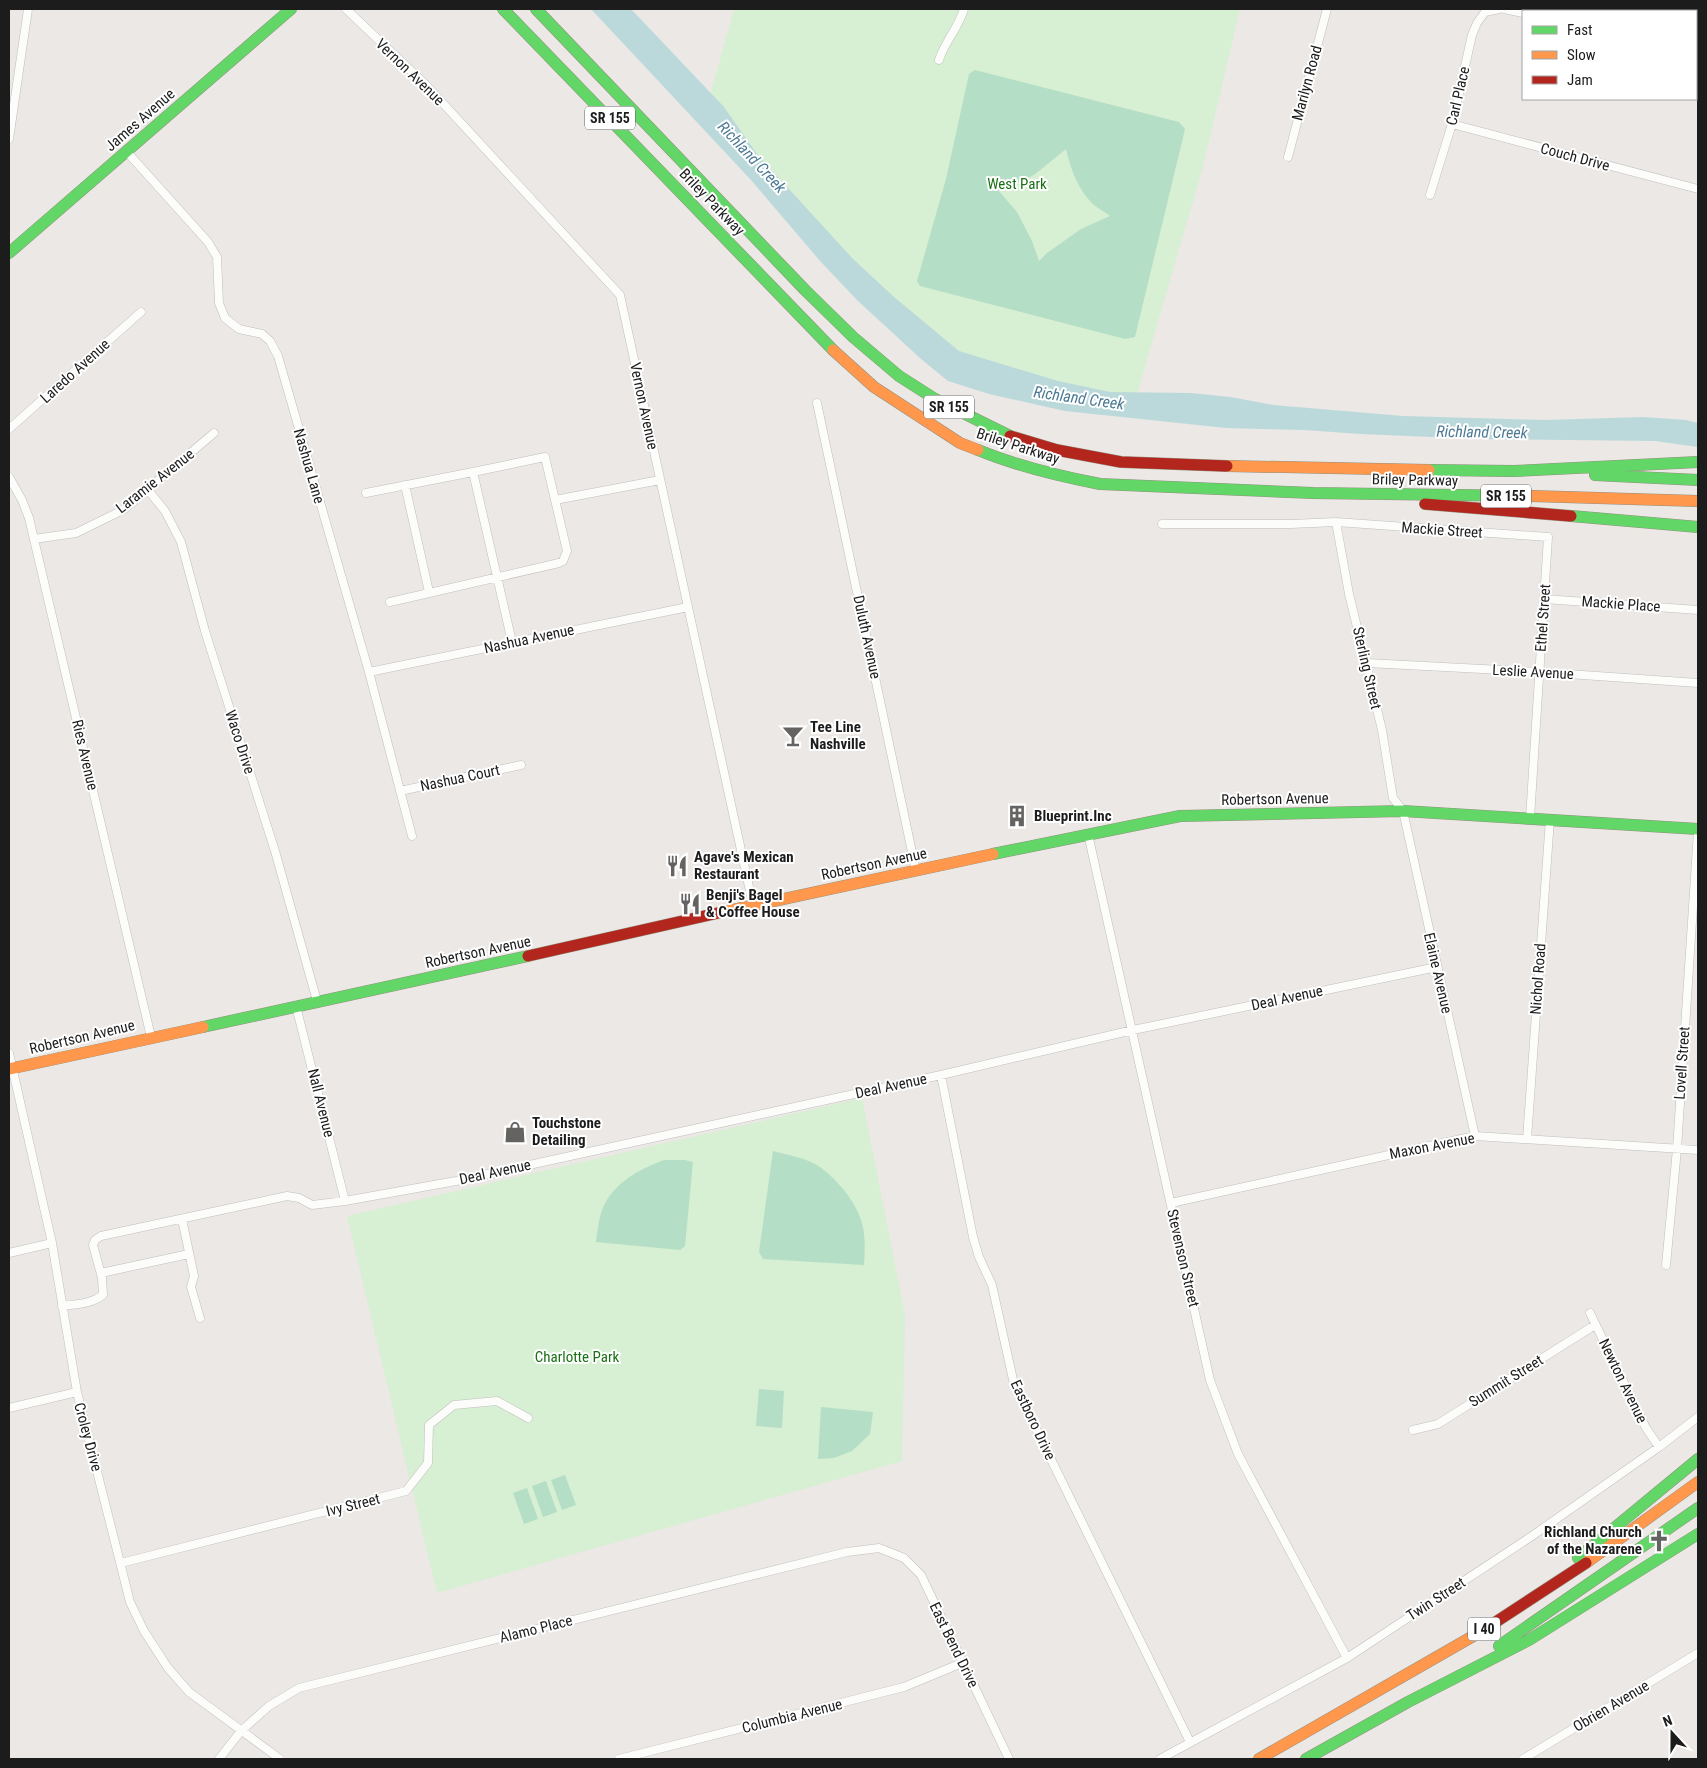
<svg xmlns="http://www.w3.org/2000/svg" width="1707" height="1768" viewBox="0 0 1707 1768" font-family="'Roboto Condensed',sans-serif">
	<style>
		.park { fill: #d7efd2 }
		.pitch { fill: #b4dec6; fill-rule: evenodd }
		.water { fill: #bbd9db }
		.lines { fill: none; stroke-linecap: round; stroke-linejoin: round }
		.street-casing { stroke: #c0bfbd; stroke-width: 9 }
		.fast-casing { stroke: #93917f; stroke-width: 12 }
		.slow-casing { stroke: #93917f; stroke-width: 12 }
		.jam-casing { stroke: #93917f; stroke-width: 12 }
		.street { stroke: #fcfcfb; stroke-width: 8 }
		.fast { stroke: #63d668; stroke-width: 11 }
		.slow { stroke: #ff974d; stroke-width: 11 }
		.jam { stroke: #b3261e; stroke-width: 11 }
		.labels { text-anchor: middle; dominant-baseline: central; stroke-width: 4; stroke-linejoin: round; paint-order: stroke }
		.shield { fill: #fff; stroke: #606060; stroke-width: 1 }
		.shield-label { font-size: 14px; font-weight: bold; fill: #1c1c1c }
		.street-label { font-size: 15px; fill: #1c1c1c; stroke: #fff }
		.park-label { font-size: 15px; fill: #1a7015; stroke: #fff }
		.poi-label { font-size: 15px; font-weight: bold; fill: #1c1c1c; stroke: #fff; text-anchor: start }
		.water-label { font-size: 16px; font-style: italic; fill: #4c7a94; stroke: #fff }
	</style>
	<rect width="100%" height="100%" fill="#ebe8e5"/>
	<!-- park -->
	<path class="park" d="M734 9H1240L1202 170 1135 401 948 353 855 274 709 100Z
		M862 1098 905 1316 902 1461 437 1593 347 1216Z"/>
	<!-- pitch -->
	<path class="pitch" d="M975 70 1179 122 1185 129 1135 337 1125 339 920 286 917 281 946 179 969 74ZM1066 149C1071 170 1078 190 1094 205 1099 209 1105 212 1110 216L1081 229 1047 253 1039 261 1032 241 1017 212 999 191 1034 175Z
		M773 1151C788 1155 807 1158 820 1167 836 1179 852 1197 859 1215 866 1230 865 1249 864 1265L763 1259 759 1252Z
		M664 1160H685L693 1162 685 1246 680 1250 596 1242C598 1228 599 1212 607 1200 620 1179 643 1168 664 1160Z
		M759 1389 784 1391 782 1428 756 1426Z
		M821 1407 873 1412 870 1434 852 1451 834 1458 818 1459Z
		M565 1475 576 1505 562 1510 551 1480Z
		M546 1481 557 1512 543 1517 532 1486Z
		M527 1488 538 1519 524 1524 513 1493Z"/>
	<!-- water -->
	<path class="water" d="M591 9H631L724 107 757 154 853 259 894 297 959 351 1058 381 1110 392 1191 393 1230 397 1273 405 1403 416 1546 420 1643 417 1686 420 1698 423V447L1655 441 1479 439 1361 434 1304 430 1226 428 1065 411 989 394 948 381 921 359 857 300 821 262 751 180Z"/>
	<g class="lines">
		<!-- street casing -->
		<g class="street-casing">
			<path id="street" d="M346 9 426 85 620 295 753 905
				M1504 9 1523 13
				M1620 11 1621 9
				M939 60C945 41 958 29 964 9
				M1696 63H1698
				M1452 124 1698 189
				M9 139 28 9
				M127 152 208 242 217 257 219 303 225 318 239 329 262 334 270 341 278 356 369 672 412 836
				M1288 157 1327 9
				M1430 195 1452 124 1472 35 1477 23 1485 12 1499 9
				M817 403 916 871
				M9 429 141 312
				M9 477 22 500 29 518 151 1037
				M405 485 429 592
				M148 490 165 511 181 542 205 631 275 851 317 1001
				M366 493 473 472
				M555 500 660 480
				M1336 522 1349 594 1382 730 1393 798 1403 811 1475 1136
				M1162 524H1291L1336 522 1548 537 1530 818
				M34 539 76 533 123 510 214 433
				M1544 599 1698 610
				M390 602 559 563 563 561 567 551 545 457 473 472 512 642
				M1367 663 1539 672 1698 683
				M369 672 688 607
				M400 791 521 765
				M1088 834 1210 1380 1238 1454 1347 1658
				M296 1006 345 1201
				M9 1053 52 1243 77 1392 130 1602 144 1631 168 1668 189 1692 280 1759
				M941 1075 973 1237 979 1257 992 1285 1014 1384 1190 1742
				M1527 1139 1550 819
				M1171 1203 1475 1136 1698 1150
				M182 1219 194 1276 191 1287 200 1318
				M9 1253 52 1243
				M1666 1265 1677 1149 1698 831
				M101 1273 189 1254
				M62 1306C77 1304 91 1304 103 1295L102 1278 93 1245 95 1240 101 1236 287 1196 299 1198 312 1205 345 1201 456 1181 941 1075 1133 1030 1437 967
				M1590 1313 1646 1428 1659 1447
				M9 1408 77 1392
				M1413 1430 1438 1424 1595 1325
				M121 1563 406 1491 428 1463 429 1425 454 1405 497 1401 528 1418
				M219 1759 241 1731 269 1706 299 1688 847 1552 879 1548 904 1558 921 1575 1009 1759
				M619 1759 904 1687 962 1663
				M1160 1759 1347 1658 1532 1536 1659 1447 1698 1417
				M1523 1759 1698 1653"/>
		</g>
		<!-- fast casing -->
		<g class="fast-casing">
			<path id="fast" d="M503 9 833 350
				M536 9 805 290 853 337 899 376 935 399 1010 436
				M9 253 291 9
				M978 450C1017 466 1058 476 1100 484L1313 493 1531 496
				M1429 470 1514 471 1698 462
				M1595 475 1698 480
				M1571 516 1698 527
				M993 854 1180 816 1403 811 1698 829
				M203 1027 528 956
				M1578 1558 1698 1459
				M1499 1646 1698 1508
				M1306 1759 1408 1702 1529 1640 1698 1534"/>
		</g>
		<!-- slow casing -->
		<g class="slow-casing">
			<path id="slow" d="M833 350 874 387 960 443 978 450
				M1227 466 1429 470
				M1531 496 1698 501
				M718 913 993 854
				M9 1069 203 1027
				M1586 1563 1698 1482
				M1259 1759 1482 1631"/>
		</g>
		<!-- jam casing -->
		<g class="jam-casing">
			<path id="jam" d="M1010 436 1057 450 1121 462 1227 466
				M1425 504 1571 516
				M528 956 718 913
				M1482 1631 1586 1563"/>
		</g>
		<!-- street -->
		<use href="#street" class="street"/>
		<!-- fast -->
		<use href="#fast" class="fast"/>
		<!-- slow -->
		<use href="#slow" class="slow"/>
		<!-- jam -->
		<use href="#jam" class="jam"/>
	</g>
	<!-- icons -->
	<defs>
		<g id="bar-bare" transform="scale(1.725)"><path d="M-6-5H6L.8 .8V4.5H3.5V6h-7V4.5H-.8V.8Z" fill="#646362" stroke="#fff" stroke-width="2.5" paint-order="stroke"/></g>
		<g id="building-bare" transform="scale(1.725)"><path d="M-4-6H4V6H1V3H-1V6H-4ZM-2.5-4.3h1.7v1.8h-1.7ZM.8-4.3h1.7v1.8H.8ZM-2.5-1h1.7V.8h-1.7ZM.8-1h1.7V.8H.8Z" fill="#646362" stroke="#fff" stroke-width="2.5" paint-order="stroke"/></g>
		<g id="restaurant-bare" transform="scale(1.725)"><path d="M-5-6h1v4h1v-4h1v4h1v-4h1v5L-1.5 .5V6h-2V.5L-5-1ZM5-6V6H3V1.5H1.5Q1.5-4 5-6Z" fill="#646362" stroke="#fff" stroke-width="2.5" paint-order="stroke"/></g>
		<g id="shop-bare" transform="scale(1.725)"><path d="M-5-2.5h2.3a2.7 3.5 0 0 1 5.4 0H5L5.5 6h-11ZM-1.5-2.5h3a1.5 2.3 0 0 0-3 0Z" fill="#646362" stroke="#fff" stroke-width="2.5" paint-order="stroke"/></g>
		<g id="church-bare" transform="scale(1.725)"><path d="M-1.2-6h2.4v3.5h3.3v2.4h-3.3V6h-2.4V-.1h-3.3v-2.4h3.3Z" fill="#646362" stroke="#fff" stroke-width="2.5" paint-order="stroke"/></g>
	</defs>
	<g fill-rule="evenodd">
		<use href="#bar-bare" x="793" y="736"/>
		<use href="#building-bare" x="1017" y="816"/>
		<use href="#restaurant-bare" x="677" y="866"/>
		<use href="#restaurant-bare" x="690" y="904"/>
		<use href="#shop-bare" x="515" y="1132"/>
		<use href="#church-bare" x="1659" y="1541"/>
	</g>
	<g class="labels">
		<!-- shield labels -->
		<g class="shield">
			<rect x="585" y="106.5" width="50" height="23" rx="4"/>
			<rect x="924" y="395.5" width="50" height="23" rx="4"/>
			<rect x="1481" y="484.5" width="50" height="23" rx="4"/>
			<rect x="1468" y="1617.5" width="32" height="23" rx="4"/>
		</g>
		<g class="shield-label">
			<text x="610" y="118">SR 155</text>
			<text x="949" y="407">SR 155</text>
			<text x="1506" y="496">SR 155</text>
			<text x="1484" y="1629">I 40</text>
		</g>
		<!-- street labels -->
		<g class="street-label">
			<text transform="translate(410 72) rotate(44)">Vernon Avenue</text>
			<text transform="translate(1307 83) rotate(-75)">Marilyn Road</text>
			<text transform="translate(1458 96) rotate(-77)">Carl Place</text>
			<text transform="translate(140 120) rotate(-41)">James Avenue</text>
			<text transform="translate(1575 157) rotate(15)">Couch Drive</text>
			<text transform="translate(712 202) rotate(46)">Briley Parkway</text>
			<text transform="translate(75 371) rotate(-42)">Laredo Avenue</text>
			<text transform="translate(644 406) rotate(78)">Vernon Avenue</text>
			<text transform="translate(1018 446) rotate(18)">Briley Parkway</text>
			<text transform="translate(309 466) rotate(74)">Nashua Lane</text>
			<text transform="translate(1415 480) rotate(1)">Briley Parkway</text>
			<text transform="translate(155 481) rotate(-38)">Laramie Avenue</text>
			<text transform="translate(1442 530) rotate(4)">Mackie Street</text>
			<text transform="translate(1621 604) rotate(4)">Mackie Place</text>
			<text transform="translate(1543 618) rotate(-86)">Ethel Street</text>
			<text transform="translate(867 637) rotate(78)">Duluth Avenue</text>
			<text transform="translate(529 639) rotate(-12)">Nashua Avenue</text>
			<text transform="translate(1367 668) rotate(77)">Sterling Street</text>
			<text transform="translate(1533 672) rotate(3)">Leslie Avenue</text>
			<text transform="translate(240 742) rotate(72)">Waco Drive</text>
			<text transform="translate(85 755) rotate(77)">Ries Avenue</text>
			<text transform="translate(460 778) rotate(-12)">Nashua Court</text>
			<text transform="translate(1275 799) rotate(-1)">Robertson Avenue</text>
			<text transform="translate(874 864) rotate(-12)">Robertson Avenue</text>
			<text transform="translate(478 952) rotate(-12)">Robertson Avenue</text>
			<text transform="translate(1438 973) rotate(77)">Elaine Avenue</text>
			<text transform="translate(1538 979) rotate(-86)">Nichol Road</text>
			<text transform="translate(1287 998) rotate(-12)">Deal Avenue</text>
			<text transform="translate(82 1037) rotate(-13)">Robertson Avenue</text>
			<text transform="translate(1682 1063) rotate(-86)">Lovell Street</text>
			<text transform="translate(891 1086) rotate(-12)">Deal Avenue</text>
			<text transform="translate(321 1103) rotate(76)">Nall Avenue</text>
			<text transform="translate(1432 1146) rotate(-11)">Maxon Avenue</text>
			<text transform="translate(495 1172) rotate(-12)">Deal Avenue</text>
			<text transform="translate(1183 1258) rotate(77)">Stevenson Street</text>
			<text transform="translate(1506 1381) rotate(-32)">Summit Street</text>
			<text transform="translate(1623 1381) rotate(64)">Newton Avenue</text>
			<text transform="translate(1033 1420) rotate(65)">Eastboro Drive</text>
			<text transform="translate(88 1437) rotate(75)">Croley Drive</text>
			<text transform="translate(353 1505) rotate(-14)">Ivy Street</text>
			<text transform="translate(1436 1599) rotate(-33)">Twin Street</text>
			<text transform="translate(536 1629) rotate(-14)">Alamo Place</text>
			<text transform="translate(954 1645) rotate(64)">East Bend Drive</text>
			<text transform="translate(1611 1706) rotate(-31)">Obrien Avenue</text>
			<text transform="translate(792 1716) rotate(-14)">Columbia Avenue</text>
		</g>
		<!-- park labels -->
		<g class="park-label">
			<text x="1017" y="184">West Park</text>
			<text x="577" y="1357">Charlotte Park</text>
		</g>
		<!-- poi labels -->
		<g class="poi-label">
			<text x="810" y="727">Tee Line<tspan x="810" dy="17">Nashville</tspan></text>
			<text x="1034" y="816">Blueprint.Inc</text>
			<text x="694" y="857">Agave's Mexican<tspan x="694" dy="17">Restaurant</tspan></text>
			<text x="706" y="895">Benji's Bagel<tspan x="706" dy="17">&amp; Coffee House</tspan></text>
			<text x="532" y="1123">Touchstone<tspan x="532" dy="17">Detailing</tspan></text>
			<text x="1642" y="1532" text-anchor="end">Richland Church<tspan x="1642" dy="17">of the Nazarene</tspan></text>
		</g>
		<!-- water labels -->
		<g class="water-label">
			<text transform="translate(752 157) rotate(47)">Richland Creek</text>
			<text transform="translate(1079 398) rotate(8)">Richland Creek</text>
			<text transform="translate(1482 432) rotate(1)">Richland Creek</text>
		</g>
	</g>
	<!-- border -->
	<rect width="1707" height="1768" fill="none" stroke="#1c1c1c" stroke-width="20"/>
	<!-- legend -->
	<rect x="1522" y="10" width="175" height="90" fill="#ffffff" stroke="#a4a4a4"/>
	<rect x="1532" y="26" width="25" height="8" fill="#63d668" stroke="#a4a4a4"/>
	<text x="1567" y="35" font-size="15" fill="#1c1c1c">Fast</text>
	<rect x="1532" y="51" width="25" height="8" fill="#ff974d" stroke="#a4a4a4"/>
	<text x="1567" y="60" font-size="15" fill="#1c1c1c">Slow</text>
	<rect x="1532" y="76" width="25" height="8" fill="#b3261e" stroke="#a4a4a4"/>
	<text x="1567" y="85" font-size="15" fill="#1c1c1c">Jam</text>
	<!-- north arrow -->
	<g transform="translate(1672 1733) rotate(339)" stroke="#ffffff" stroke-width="4" paint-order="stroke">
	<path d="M0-4L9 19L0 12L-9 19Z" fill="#1c1c1c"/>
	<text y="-8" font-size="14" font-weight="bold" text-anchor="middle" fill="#1c1c1c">N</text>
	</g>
</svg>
